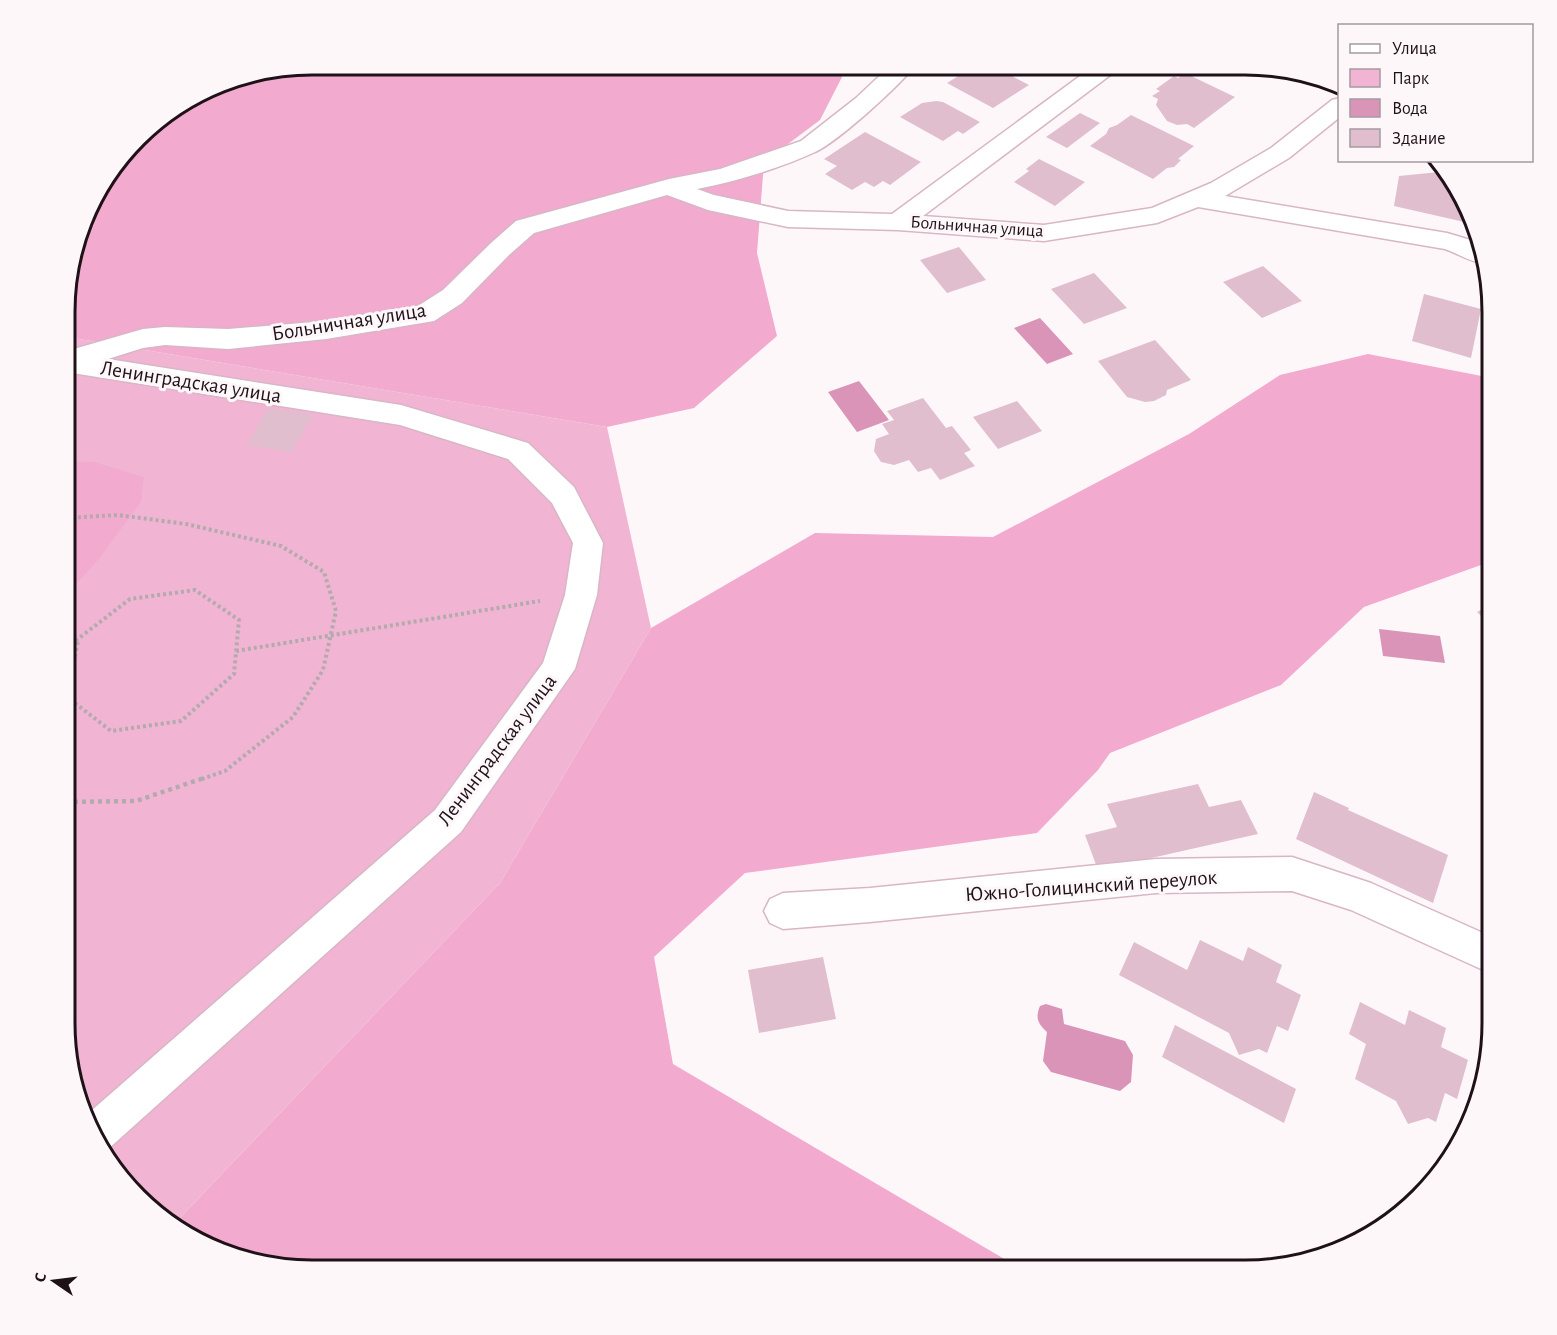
<svg xmlns="http://www.w3.org/2000/svg" width="1557" height="1335" viewBox="0 0 1557 1335" font-family="'Alegreya Sans',sans-serif">
	<style>
		.green { fill: #f1b5d3 }
		.forest { fill: #f2aacf }
		.water { fill: #d994b8 }
		.building { fill: #e0bece }
		.lines { fill: none; stroke-linecap: round; stroke-linejoin: round }
		.minor-casing { stroke: #d8b6c6; stroke-width: 3 }
		.path-far1 { stroke: #b3aaae; stroke-width: 4; stroke-dasharray: 3 3; stroke-linecap: butt }
		.path { stroke: #b3aaae; stroke-width: 4.5; stroke-dasharray: 4 4; stroke-linecap: butt }
		.minor { fill: #fff; fill-rule: evenodd }
		.labels { text-anchor: middle; dominant-baseline: central; stroke-width: 6; stroke-linejoin: round; paint-order: stroke }
		.far-street-label { font-size: 18px; fill: #1e1218; stroke: #fef7fa }
		.street-label { font-size: 21px; fill: #1e1218; stroke: #fef7fa }
		.rim { fill: none; stroke: #1e1218; stroke-width: 3 }
	</style>
	<rect width="100%" height="100%" fill="#fef7fa"/>
	<!-- green -->
	<path class="green" d="M67 337 607 427 651 628 500 883 175 1223 137 1198 83 1118 65 1040Z"/>
	<!-- forest -->
	<path class="forest" d="M312 65H831L842 77 820 120 764 162 757 253 777 336 694 408 607 427 67 337V279L97 189 149 126 232 78Z
		M1368 354 1492 378V561L1364 607 1281 685 1110 753 1098 770 1037 833 745 873 654 957 673 1064 1023 1270H312L217 1252 175 1223 500 883 651 628 815 533 993 537 1189 434 1280 375Z
		M66 461 94 462 144 477 141 502 98 560 66 595Z"/>
	<!-- water -->
	<path class="water" d="M1040 318 1073 354 1047 364 1014 328Z
		M859 381 889 420 857 432 828 392Z
		M1379 629 1440 636 1445 663 1383 656Z
		M1046 1004 1062 1009 1064 1024 1125 1041 1133 1055 1131 1082 1120 1091 1051 1072 1043 1061 1047 1032C1038 1024 1035 1018 1040 1006Z"/>
	<!-- building -->
	<path class="building" d="M976 65H991L1029 85 993 108 947 83Z
		M1038 65H1083L1075 70 1071 68 1059 76Z
		M1185 73 1235 97 1194 128 1187 124 1177 125 1167 121 1156 105 1158 99 1152 96 1160 91 1156 89 1174 76 1178 78Z
		M936 101 943 102 980 122 963 134 958 131 943 141 900 117 922 103Z
		M1080 113 1100 123 1067 148 1046 137Z
		M1131 115 1194 146 1178 159 1181 160 1174 167 1167 168 1153 179 1090 146 1106 134 1109 128 1117 125Z
		M865 132 921 162 890 185 883 181 874 187 865 182 852 190 825 174 837 166 824 159Z
		M1039 159 1085 182 1055 206 1014 182 1029 171 1026 169Z
		M1439 172 1446 173 1467 203 1473 224 1394 206 1399 176Z
		M959 247 986 280 947 293 920 260Z
		M1263 266 1302 301 1262 318 1223 282Z
		M1094 273 1127 308 1084 324 1051 289Z
		M1424 294 1481 309 1471 358 1412 341Z
		M1155 340 1191 380 1167 390 1166 395 1154 401 1145 402 1127 397 1098 361Z
		M923 398 946 428 952 426 971 450 964 453 975 466 940 480 931 468 918 472 909 460 894 465 881 462 874 451 876 439 889 434 882 424 894 420 887 411Z
		M1017 401 1042 431 998 449 973 417Z
		M268 408 313 415 292 452 247 445Z
		M1492 604V626L1477 612Z
		M1198 784 1209 807 1241 800 1258 834 1098 870 1085 835 1117 827 1107 804Z
		M1314 792 1349 808 1348 810 1448 855 1433 903 1296 839Z
		M1200 940 1243 961 1248 947 1282 965 1276 982 1301 995 1288 1031 1277 1026 1267 1053 1259 1049 1239 1055 1229 1033 1119 975 1134 942 1187 970Z
		M823 957 836 1019 759 1033 748 970Z
		M1360 1002 1405 1025 1409 1010 1446 1028 1441 1047 1468 1060 1457 1099 1445 1093 1436 1122 1428 1118 1408 1124 1396 1101 1355 1079 1366 1044 1349 1034Z
		M1175 1025 1296 1089 1284 1123 1162 1057Z"/>
	<g class="lines">
		<!-- minor casing -->
		<g class="minor-casing">
			<path id="minor" d="M891 65H915C902 84 836 143 815 152 778 169 737 181 697 189L714 195 788 211 892 214 1095 65H1120L1117 70 923 216 1044 225 1152 208 1211 183 1271 148 1332 100 1340 98V117L1289 158 1225 196 1447 233 1477 242 1483 263C1470 262 1457 253 1445 249L1198 207 1157 223 1044 241 898 230 788 227 708 210 667 195 534 233 509 255 462 303 434 321 326 339 228 349 165 345 143 348 108 359 401 405 528 443 574 487 603 543 597 595 575 669 461 832 106 1151 83 1118 435 810 543 663 565 595 573 543 552 503 508 459 400 425 66 372 67 351 143 329 165 327 228 329 326 321 418 306 443 290 491 243 516 221 669 179 720 169 801 141 856 98Z
				M1292 857 1371 883 1492 937V974L1351 910 1292 891 1156 893 870 922 783 929 770 923 764 911 770 899 783 893 870 888 1156 859Z"/>
		</g>
		<!-- path-far1 -->
		<path class="path-far1" d="M66 518 118 515 186 524 281 546 324 572 336 611 323 670 293 717 225 771 199 780
			M66 648 130 599 195 590 239 620 234 674 181 721 111 731 67 697 78 641
			M236 651 540 601"/>
		<!-- path -->
		<path class="path" d="M66 802 136 801 204 778"/>
		<!-- minor -->
		<use href="#minor" class="minor"/>
	</g>
	<g class="labels">
		<!-- far-street labels -->
		<g class="far-street-label">
			<text transform="translate(977 227) rotate(4)">Больничная улица</text>
		</g>
		<!-- street labels -->
		<g class="street-label">
			<text transform="translate(349 322) rotate(-9)">Больничная улица</text>
			<text transform="translate(191 382) rotate(9)">Ленинградская улица</text>
			<text transform="translate(497 750) rotate(-53)">Ленинградская улица</text>
			<text transform="translate(1091 886) rotate(-4)">Южно-Голицинский переулок</text>
		</g>
	</g>
	<!-- crop -->
	<path d="M0 0H1557V1335H0ZM312 75H1245A237 237 0 0 1 1482 312V1023A237 237 0 0 1 1245 1260H312A237 237 0 0 1 75 1023V312A237 237 0 0 1 312 75Z" fill="#fef7fa" fill-rule="evenodd"/>
	<path class="rim" d="M312 75H1245A237 237 0 0 1 1482 312V1023A237 237 0 0 1 1245 1260H312A237 237 0 0 1 75 1023V312A237 237 0 0 1 312 75Z"/>
	<!-- legend -->
	<rect x="1338" y="24" width="195" height="138" fill="#fef7fa" stroke="#a49ba0" stroke-width="1.5"/>
	<rect x="1350" y="44" width="30" height="9" fill="#ffffff" stroke="#a49ba0" stroke-width="1.5"/>
	<text x="1392" y="54" font-size="18" fill="#1e1218">Улица</text>
	<rect x="1350" y="69" width="30" height="18" fill="#f1b5d3" stroke="#a49ba0" stroke-width="1.5"/>
	<text x="1392" y="84" font-size="18" fill="#1e1218">Парк</text>
	<rect x="1350" y="99" width="30" height="18" fill="#d994b8" stroke="#a49ba0" stroke-width="1.5"/>
	<text x="1392" y="114" font-size="18" fill="#1e1218">Вода</text>
	<rect x="1350" y="129" width="30" height="18" fill="#e0bece" stroke="#a49ba0" stroke-width="1.5"/>
	<text x="1392" y="144" font-size="18" fill="#1e1218">Здание</text>
	<!-- north arrow -->
	<g transform="translate(54 1281) rotate(284)" stroke="#fef7fa" stroke-width="4.5" paint-order="stroke">
	<path d="M0-4.5L10 22L0 15L-10 22Z" fill="#1e1218"/>
	<text y="-9" font-size="16" font-weight="bold" text-anchor="middle" fill="#1e1218">С</text>
	</g>
</svg>
